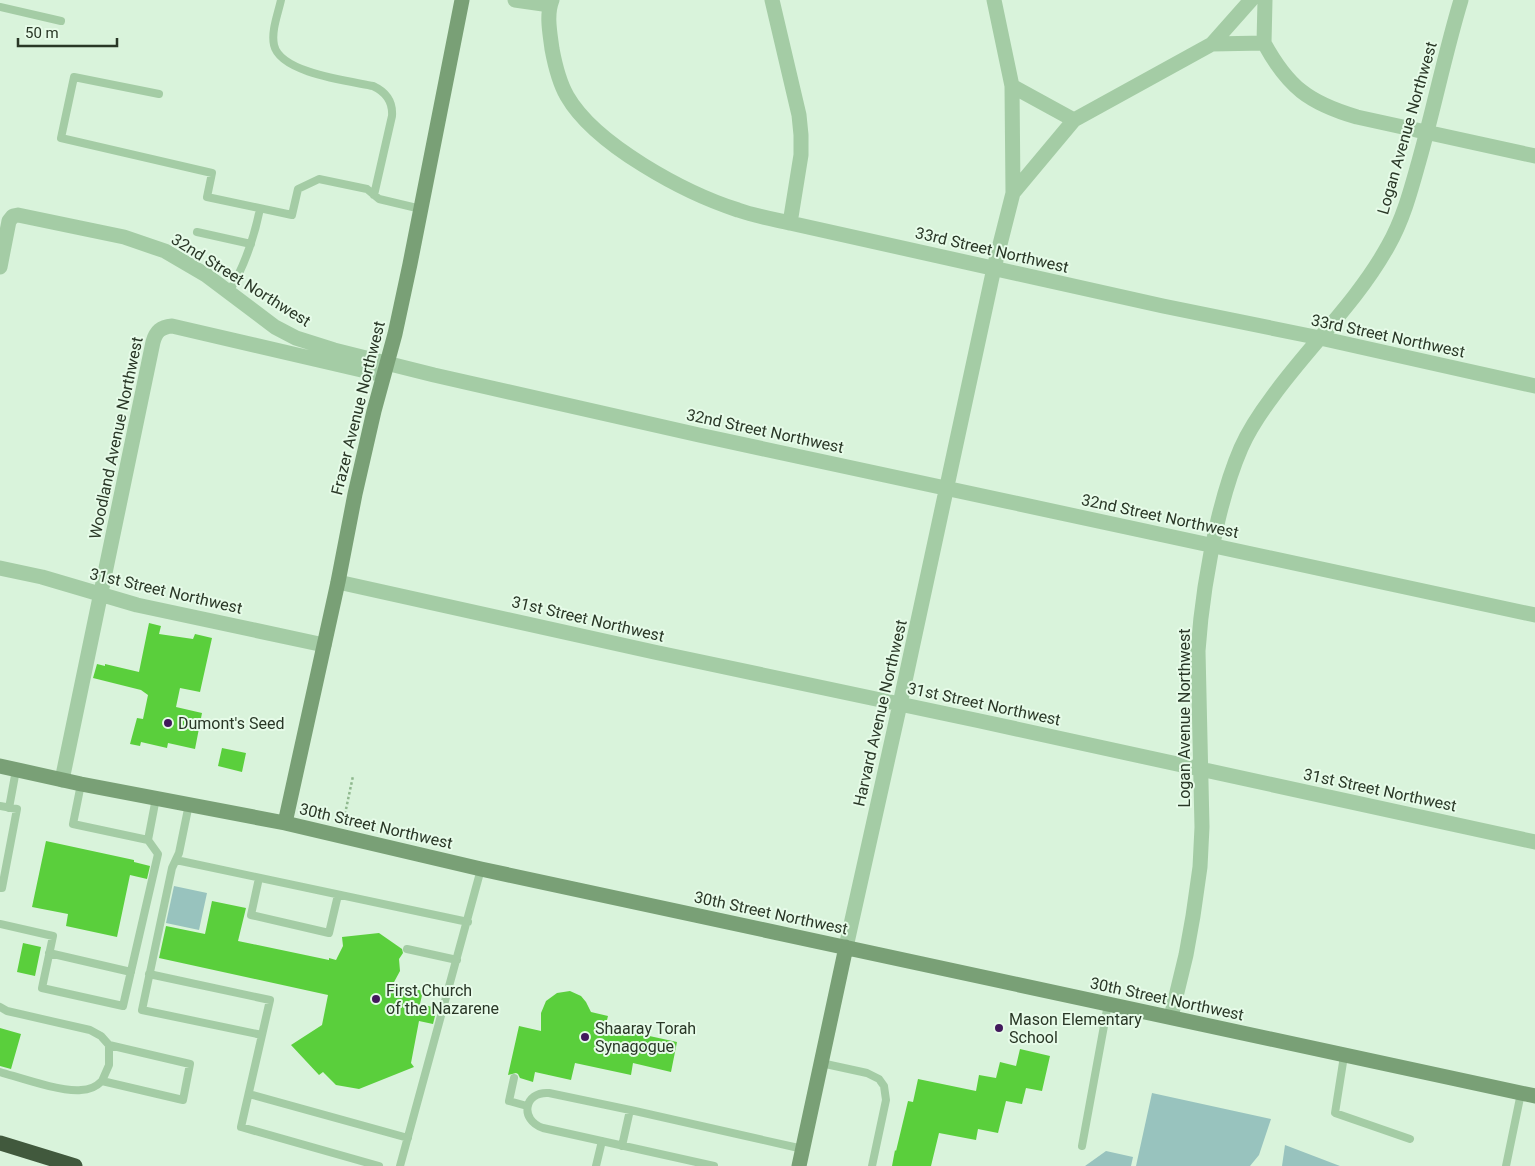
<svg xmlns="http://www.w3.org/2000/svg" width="1535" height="1166" viewBox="0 0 1535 1166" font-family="Roboto,sans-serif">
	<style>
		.green { fill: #98c3be }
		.building { fill: #5acf3c }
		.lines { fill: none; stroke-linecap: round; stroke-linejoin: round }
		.path { stroke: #8fb88e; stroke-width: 2.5; stroke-dasharray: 2.5 2.5; stroke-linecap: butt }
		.lane { stroke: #a4cca5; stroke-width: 8 }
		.street { stroke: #a4cca5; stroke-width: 15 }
		.secondary { stroke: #79a076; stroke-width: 15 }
		.highway { stroke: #41593d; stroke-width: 15 }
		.poi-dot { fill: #42195c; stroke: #e6fbe8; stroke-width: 2 }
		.labels { text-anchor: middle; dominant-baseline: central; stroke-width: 4; stroke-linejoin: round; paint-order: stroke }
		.street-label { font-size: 16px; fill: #293726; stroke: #e6fbe8 }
		.poi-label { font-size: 16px; fill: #293726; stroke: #e6fbe8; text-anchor: start }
	</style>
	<rect width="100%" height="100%" fill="#d9f3db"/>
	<!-- green -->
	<path class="green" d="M174 886 207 893 199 930 166 923Z
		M1152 1093 1271 1119 1259 1155 1250 1166H1136Z
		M1285 1145 1340 1166H1282Z
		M1106 1151 1133 1157 1131 1166H1085Z"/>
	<!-- building -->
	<path class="building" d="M149 623 161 626 159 634 193 639 195 634 212 638 200 692 180 688 176 707 202 713 195 749 168 743 167 748 141 742 140 746 130 744 137 718 143 719 148 695 141 690 93 678 97 664 105 666V664L139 672Z
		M222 748 246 753 242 772 218 766Z
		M46 841 134 860V862L150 866 147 879 130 875 117 937 66 926 68 914 32 907Z
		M212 901 246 908 238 941 329 960V958L336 960 343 946 342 937 379 933 402 949 403 953 399 959 400 971 393 984 423 991 420 1004 437 1008 433 1024 419 1021 411 1063 414 1067 359 1089 336 1085 323 1072 319 1075 291 1045 322 1025 328 995 159 958 166 926 205 934Z
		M23 943 41 947 35 976 17 972Z
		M570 991 581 996 586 1002 591 1012 608 1016 606 1024 632 1030 631 1032 677 1042 671 1072 633 1063 631 1075 575 1063 571 1080 535 1072 533 1082 520 1078 518 1074 516 1073 508 1075 519 1026 541 1031V1013L546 1001 557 993Z
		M0 1028 21 1034 11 1069 0 1066Z
		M1020 1049 1050 1056 1042 1091 1026 1088 1022 1104 1006 1101 998 1133 978 1129 976 1140 939 1133 931 1166H892L895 1150 896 1151 908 1101 913 1102 918 1079 976 1091 979 1075 996 1078 1000 1062 1016 1066Z"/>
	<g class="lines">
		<!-- path -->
		<path class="path" d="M345 814 353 776"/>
		<!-- lane -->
		<path class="lane" d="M281 0C278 14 271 31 274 45 280 73 349 81 373 86 386 92 393 102 392 116L374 195
			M0 7 61 21
			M159 94 74 77 61 138 212 173 207 197 292 215 298 189 319 179 367 189 379 199 421 209
			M197 232 251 244
			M229 292C244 267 254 238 260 209
			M189 804 179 853 172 868 142 1010 262 1035 241 1127 379 1166
			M0 806 17 809 2 888H0
			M9 808 16 770
			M148 840 156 798
			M176 860 468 922
			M259 878 251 915 329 933 338 895
			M0 924 53 936 42 988 123 1006 158 854 148 840 73 824 81 784
			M407 949 457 960
			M49 953 131 972
			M149 974 270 1000 262 1035
			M0 1007 7 1011 90 1030 101 1036 109 1045 190 1064 183 1100 102 1081C96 1087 90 1090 81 1090 61 1092 21 1078 0 1072
			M1344 1056 1335 1113 1410 1139
			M821 1063 867 1073 879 1079 884 1086 886 1100 872 1166
			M514 1078 509 1101 527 1106
			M102 1081 109 1065V1045
			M249 1094 408 1138
			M622 1146 630 1110
			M1082 1146 1108 1004
			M400 1166 481 869
			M596 1166 602 1141
			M714 1166 543 1128C519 1120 524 1091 549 1093L635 1111 803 1149
			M1506 1166 1521 1093"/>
		<!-- street -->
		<path class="street" d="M515 0 550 5
			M552 0C546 15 550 33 552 49 555 65 559 82 567 96 595 145 685 193 738 210 755 216 773 219 790 223L1163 306 1320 338 1535 386
			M772 0 799 115 801 135V155L790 223
			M1264 43 1265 0
			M1212 44 1264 43C1288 87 1309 103 1357 117L1535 156
			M1012 86 1074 120
			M1013 193 1074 120 1212 44 1251 0
			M0 267 9 221 13 216 18 215 124 237 165 251 206 275 275 327 296 338 334 350 434 375 699 435 1535 615
			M0 568 42 577 137 605 324 645
			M338 582 654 652 980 721 1535 842
			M62 780 153 342C156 331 161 327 172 326L383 375
			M846 947 900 704 994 268 1013 193 1012 86 994 0
			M1171 1017 1186 955 1193 916 1200 867 1202 827 1198 651C1201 606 1208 563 1218 520 1224 495 1231 471 1241 448 1249 430 1261 412 1273 396 1310 345 1357 302 1388 246 1403 220 1411 190 1419 161 1434 108 1445 53 1461 0"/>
		<!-- secondary -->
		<path class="secondary" d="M0 766 81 784 285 823 481 869 1535 1096
			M285 823 338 582 355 494 374 411 395 334 410 264 462 0
			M799 1166 846 947"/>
		<!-- highway -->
		<path class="highway" d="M0 1143 75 1166"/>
	</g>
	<!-- markers -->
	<g class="poi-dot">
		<circle cx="168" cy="723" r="5"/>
		<circle cx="376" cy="999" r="5"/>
		<circle cx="999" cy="1028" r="5"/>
		<circle cx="585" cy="1037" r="5"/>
	</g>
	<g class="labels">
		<!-- street labels -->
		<g class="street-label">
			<text transform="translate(1407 128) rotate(-74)">Logan Avenue Northwest</text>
			<text transform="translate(992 250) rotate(13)">33rd Street Northwest</text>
			<text transform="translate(241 280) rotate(32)">32nd Street Northwest</text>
			<text transform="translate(1388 336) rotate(12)">33rd Street Northwest</text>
			<text transform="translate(358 408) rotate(-76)">Frazer Avenue Northwest</text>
			<text transform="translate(765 431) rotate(12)">32nd Street Northwest</text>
			<text transform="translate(116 438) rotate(-78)">Woodland Avenue Northwest</text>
			<text transform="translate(1160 516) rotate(12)">32nd Street Northwest</text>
			<text transform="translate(166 591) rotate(13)">31st Street Northwest</text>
			<text transform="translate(588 619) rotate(13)">31st Street Northwest</text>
			<text transform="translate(984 704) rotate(12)">31st Street Northwest</text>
			<text transform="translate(880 713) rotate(-77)">Harvard Avenue Northwest</text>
			<text transform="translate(1184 718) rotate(-90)">Logan Avenue Northwest</text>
			<text transform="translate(1380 790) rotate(12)">31st Street Northwest</text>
			<text transform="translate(376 826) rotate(13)">30th Street Northwest</text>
			<text transform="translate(771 913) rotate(12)">30th Street Northwest</text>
			<text transform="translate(1167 999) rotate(12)">30th Street Northwest</text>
		</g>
		<!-- poi labels -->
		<g class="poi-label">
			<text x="178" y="723">Dumont's Seed</text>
			<text x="386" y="990">First Church<tspan x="386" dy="18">of the Nazarene</tspan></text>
			<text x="1009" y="1019">Mason Elementary<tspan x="1009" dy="18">School</tspan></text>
			<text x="595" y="1028">Shaaray Torah<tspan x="595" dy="18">Synagogue</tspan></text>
		</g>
	</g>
	<!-- scale -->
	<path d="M18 38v8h99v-8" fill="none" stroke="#293726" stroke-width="2.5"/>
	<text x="25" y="38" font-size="15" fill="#293726" stroke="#e6fbe8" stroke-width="4" paint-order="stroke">50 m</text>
</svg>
